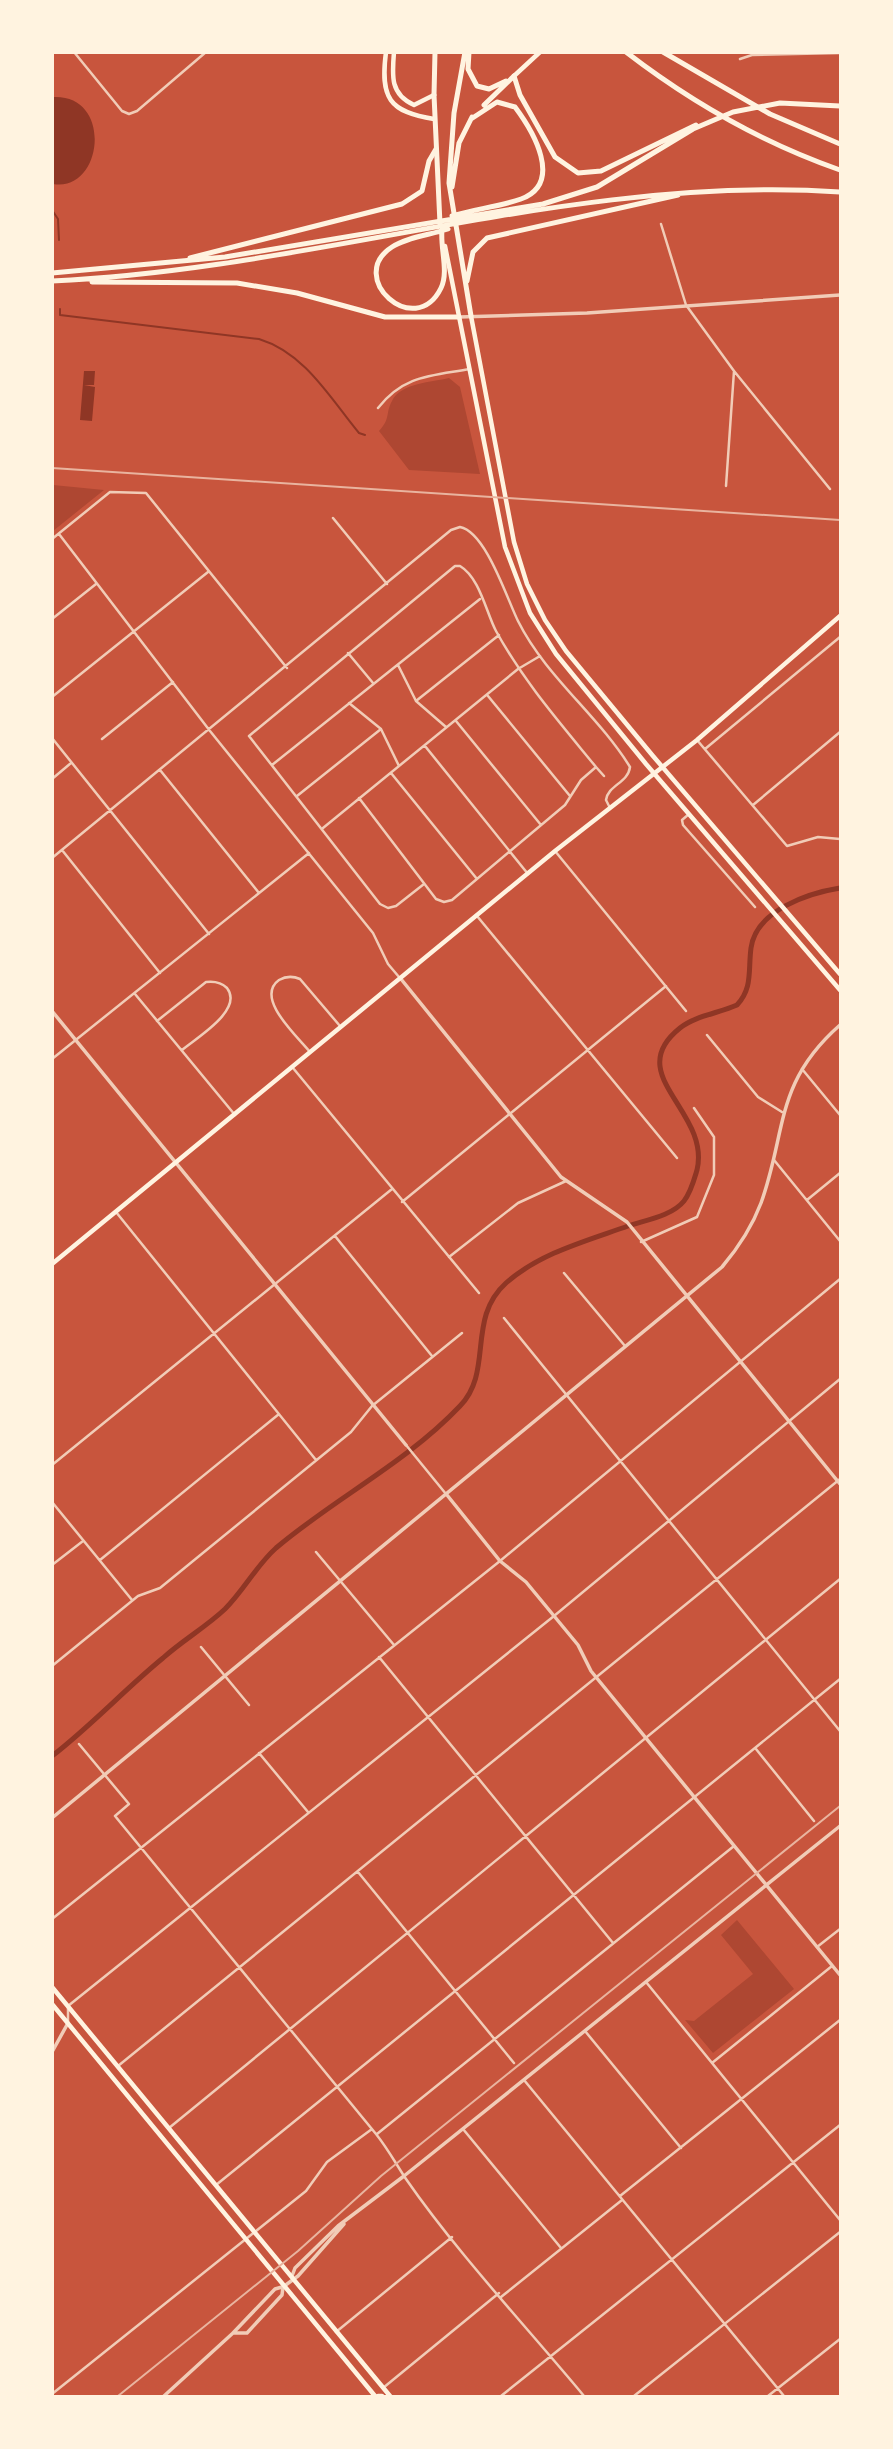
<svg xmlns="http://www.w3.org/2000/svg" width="893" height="2449" viewBox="0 0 893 2449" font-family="'Golos Text',sans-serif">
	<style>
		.green { fill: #ae4732 }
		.water { fill: #8f3625 }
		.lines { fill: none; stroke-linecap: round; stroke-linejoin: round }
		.stream { stroke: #8f3625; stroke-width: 2 }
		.canal { stroke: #8f3625; stroke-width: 5 }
		.minor { stroke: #f1ccb7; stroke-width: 2.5 }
		.tertiary { stroke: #f1ccb7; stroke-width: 3.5 }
		.secondary { stroke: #fff3e0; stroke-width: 4.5 }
		.primary { stroke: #fff3e0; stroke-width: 5 }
		.motorway { stroke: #fff3e0; stroke-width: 5 }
		.rail { stroke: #e9b49f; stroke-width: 2 }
	</style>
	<rect width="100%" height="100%" fill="#c8553d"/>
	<!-- green -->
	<path class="green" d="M449 378 460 387 480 474 409 470 379 431C391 418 385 414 392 401 400 383 433 382 449 378Z
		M53 485 104 490 53 531Z
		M737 1920 794 1989 713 2053 685 2020 694 2021 753 1974 721 1935Z"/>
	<!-- water -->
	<path class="water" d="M53 97C114 94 103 193 53 184Z
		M84 371H95L94 385H84L95 387 92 421 80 420Z"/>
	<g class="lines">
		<!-- stream -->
		<path class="stream" d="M52 210 58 219 59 240
			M60 309V315L259 339C305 353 330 398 359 433L365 435"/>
		<!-- canal -->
		<path class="canal" d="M52 1756C91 1726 125 1689 163 1658 183 1640 206 1627 225 1609 244 1590 256 1566 276 1548 335 1498 406 1463 460 1406 494 1371 466 1319 506 1283 540 1253 586 1241 628 1226 646 1220 672 1216 684 1201 691 1192 694 1180 697 1170 711 1111 621 1075 680 1028 695 1016 719 1013 737 1005 753 988 748 970 751 948 756 910 809 893 840 888"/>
		<!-- minor -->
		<path class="minor" d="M74 52 122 111 129 114 137 111 206 52
			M740 59 752 55 840 53
			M661 224 686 305 734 371 830 489
			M378 408C404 375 431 376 470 369
			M726 486 734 371
			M333 518 387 584
			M59 534 210 731 373 933 388 964 399 977
			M52 539 110 492 146 493 287 668
			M52 619 96 584
			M348 653 373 683
			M398 665 416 701 446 727
			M488 696 570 796
			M52 697 208 572
			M416 701 499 635
			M349 703 381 729 399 766
			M456 721 541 825
			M52 738 209 934
			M102 739 173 682
			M697 740 787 846 818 837 840 839
			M425 746 528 874
			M705 749 840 637
			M272 765 480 599
			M596 767 604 776
			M160 770 259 893
			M391 773 477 879
			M52 779 71 763
			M297 796 381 729
			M359 798 436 899 444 902 452 900 565 805 581 780 596 767C560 723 524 682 496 631 486 612 480 578 460 566H455L249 736 380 904 388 908 396 906 424 884
			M753 805 840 732
			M689 814 682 820 683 825 755 907
			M323 828 518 669 540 656
			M62 850 160 973
			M555 851 686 1011
			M52 858 451 530 460 527C486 532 507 599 518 621 546 677 598 715 630 767 628 783 608 785 606 800L610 808
			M477 916 677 1158
			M135 994 235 1115
			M157 1021 206 982C214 981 221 982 227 988 244 1010 196 1038 182 1050
			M707 1035 758 1097 782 1112
			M310 1052C298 1037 254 998 279 980 286 976 293 976 300 979L340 1026
			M52 1059 309 853
			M293 1068 479 1293
			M802 1069 840 1115
			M774 1160 840 1241
			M807 1200 840 1173
			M402 1202 666 986
			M116 1212 316 1460
			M335 1236 432 1356
			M641 1242 697 1217 714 1175V1137L694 1108
			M449 1257 518 1203 566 1181
			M564 1273 625 1346
			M504 1318 840 1731
			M406 1445 446 1494
			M52 1465 392 1189
			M52 1502 132 1600
			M316 1552 394 1645
			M100 1560 279 1414
			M52 1565 83 1541
			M201 1647 249 1705
			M379 1657 613 1943
			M52 1666 138 1596 160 1588 351 1432 372 1406 462 1333
			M79 1744 129 1804 115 1816 376 2134C388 2149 396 2164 406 2179 458 2254 526 2326 584 2396
			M756 1749 814 1821
			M259 1753 308 1812
			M358 1872 514 2063
			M52 1919 500 1561 840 1279
			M817 1947 840 1929
			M646 1982 840 2220
			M68 2023V2006L554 1616 840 1379
			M585 2031 681 2148
			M712 2063 832 1966
			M118 2066 840 1479
			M524 2080 784 2396
			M169 2128 840 1579
			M463 2129 561 2248
			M377 2134 734 1846
			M216 2185 840 1679
			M620 2196 840 2020
			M501 2297 622 2200
			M336 2332 452 2237
			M383 2388 499 2293
			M52 2394 306 2191 327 2162 372 2129
			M501 2396 840 2125
			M634 2396 840 2232
			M768 2396 840 2339"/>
		<!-- tertiary -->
		<path class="tertiary" d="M459 317 587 313 840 295
			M401 979 561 1177 627 1222 840 1484
			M52 1011 406 1445
			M447 1495 500 1561 526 1582 578 1645 591 1671 840 1975
			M52 1818 722 1267C738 1248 752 1227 761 1203 787 1131 774 1083 840 1025
			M52 2052 68 2023
			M292 2276 295 2268 338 2226 404 2176 840 1826
			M233 2333H247L282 2295 283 2287 298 2276 344 2224
			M164 2396 233 2333 275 2289 282 2287"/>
		<!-- secondary -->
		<path class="secondary" d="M386 52C380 98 389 112 434 119
			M394 52C392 76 390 94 414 105L434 95
			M514 76 540 52
			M445 246 505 547 530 613 556 654 646 764 840 990
			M471 316 514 542 527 584 545 620 566 651 653 756 840 974
			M52 1264 555 851 697 740 840 616
			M52 1987 390 2396
			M52 2004 375 2396
			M378 2396H382"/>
		<!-- primary -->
		<path class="primary" d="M434 95 440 224"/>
		<!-- motorway -->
		<path class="motorway" d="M465 52 454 113 449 183 471 316
			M469 52 468 69 477 86 489 89 506 81
			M626 52C691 102 763 143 840 170
			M663 52 770 114 840 144
			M514 76 520 95 555 157 578 173 601 171 696 125
			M434 95 435 52
			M484 105 514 76
			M452 187 459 143 472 117
			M452 216C474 209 498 207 521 199 564 183 533 131 515 107L497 102 471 119
			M442 230C440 248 449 272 441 288 415 341 345 277 392 247 407 237 430 235 448 229
			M190 258 402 204 422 191 429 161 436 149
			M52 273 225 257 543 204 597 187 693 129 733 112 780 103 840 106
			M52 281C317 269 574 174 840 192
			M467 281 473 252 487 238 678 195
			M92 282 237 283 297 293 385 317H459"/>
		<!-- rail -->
		<path class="rail" d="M52 468 840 520
			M118 2396 298 2251 381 2176 840 1806"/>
	</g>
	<!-- border -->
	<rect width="893" height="2449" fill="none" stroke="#fff3e0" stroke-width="108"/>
</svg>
